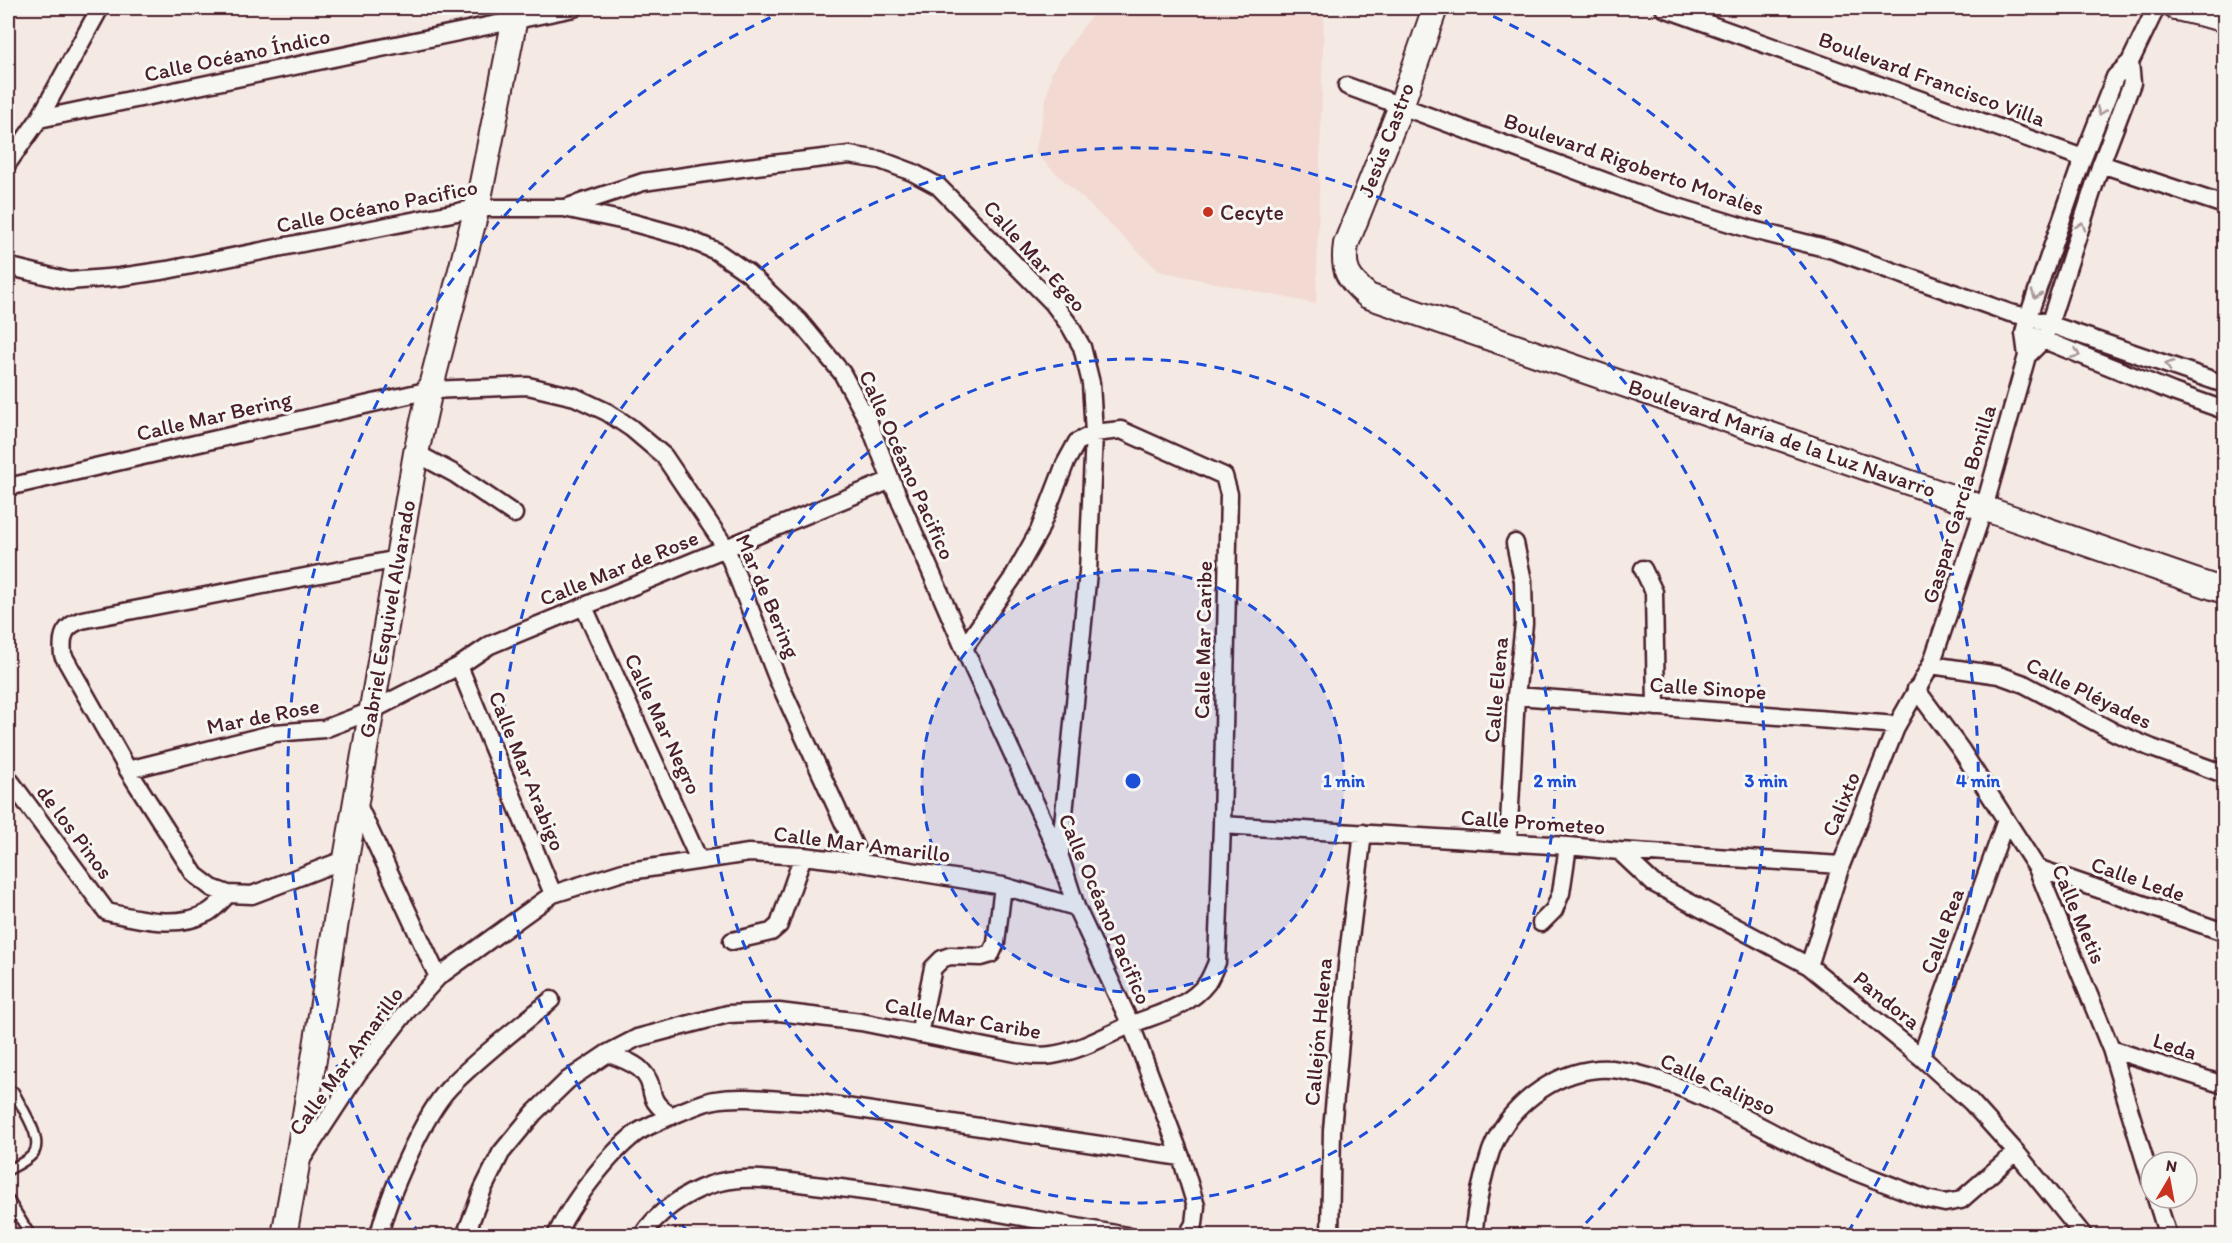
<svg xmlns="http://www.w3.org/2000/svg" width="2232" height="1243" viewBox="0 0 2232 1243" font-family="Itim,sans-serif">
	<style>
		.built { fill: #f2d9d1 }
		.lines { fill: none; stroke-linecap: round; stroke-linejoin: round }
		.lane-casing { stroke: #4a1f2b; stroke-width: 13 }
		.street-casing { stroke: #4a1f2b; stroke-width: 21 }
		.secondary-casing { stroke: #4a1f2b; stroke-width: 28 }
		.lane { stroke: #f6f6f2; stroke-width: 8 }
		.street { stroke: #f6f6f2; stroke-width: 16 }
		.secondary { stroke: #f6f6f2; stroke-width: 24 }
		.oneway { stroke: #a99598 }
		.ring { fill: none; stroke: #1d4ed8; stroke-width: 3; stroke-dasharray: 10 8 }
		.poi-dot { fill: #c8321e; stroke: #f6f6f2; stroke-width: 2 }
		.labels { text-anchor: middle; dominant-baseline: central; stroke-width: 6; stroke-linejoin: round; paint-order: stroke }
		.street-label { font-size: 22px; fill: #4a1f2b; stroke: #f6f6f2 }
		.poi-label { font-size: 22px; fill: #4a1f2b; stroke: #f6f6f2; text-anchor: start }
		.centre { fill: #1d4ed8; stroke: #f6f6f2; stroke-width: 3 }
		.ring-label { font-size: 18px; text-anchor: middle; font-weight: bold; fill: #1d4ed8; stroke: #f6f6f2; stroke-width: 6; stroke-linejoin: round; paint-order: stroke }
	</style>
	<rect width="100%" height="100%" fill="#f4e9e3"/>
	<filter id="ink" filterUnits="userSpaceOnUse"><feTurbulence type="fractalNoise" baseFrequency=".0167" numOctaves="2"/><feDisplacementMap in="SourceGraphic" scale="12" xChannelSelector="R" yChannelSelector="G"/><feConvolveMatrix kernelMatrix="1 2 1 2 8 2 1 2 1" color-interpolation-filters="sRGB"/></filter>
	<g filter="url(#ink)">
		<!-- built -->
		<path class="built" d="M1097 8H1324L1316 304 1159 271 1035 153 1052 71Z"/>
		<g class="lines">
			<!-- lane casing -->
			<g class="lane-casing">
				<path id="lane" d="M8 1170C16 1166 27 1161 33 1154 45 1140 21 1107 14 1092
					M8 1199 31 1236"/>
			</g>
			<!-- street casing -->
			<g class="street-casing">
				<path id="street" d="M1664 8 2083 158
					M1347 86 1661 202 1753 230 1833 250 2010 313 2028 317 2224 384
					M39 119 574 8
					M8 163 39 119 100 8
					M2101 164 2224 205
					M565 208 643 182 748 167 849 155 880 160 912 172 938 186 1053 303 1070 326 1082 347 1091 383 1094 433 1088 572 1060 854
					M8 264 11 267 69 281 120 277 167 270 477 208H564L630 222 681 236 716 251 748 273 799 321 842 373 869 423 891 480 964 648 1060 857 1076 907 1131 1025 1181 1157 1196 1206 1194 1224 1187 1236
					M2034 336 2173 392 2224 410
					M2027 356 2044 339 2049 325 2101 164 2132 83 2130 62
					M416 453 455 474 514 514
					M8 487 430 390 528 386 575 397 607 412 631 428 664 456 726 548 778 680 862 863
					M1643 569 1654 592 1656 707
					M584 607 699 860
					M1931 665 1999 675 2024 684 2116 733 2152 748 2224 774
					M459 666 553 894
					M1916 689 1961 750 2037 868 2111 1049 2151 1181
					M1516 696 1897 725
					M128 770 275 733 324 729 371 711 459 666 490 645 891 480
					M8 778 107 912C139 919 177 929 207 913 215 909 222 900 228 894
					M356 801 438 977
					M1222 825 1568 846 1619 851 1841 865
					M1508 842 1516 696 1524 624 1523 581 1515 543
					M1619 851 1653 883 1809 966 1921 1057 1971 1102 2016 1152 2084 1236
					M346 859 252 895 228 894 212 888 195 875 128 770 63 655C61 636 64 626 82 620L398 559
					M2037 868 2224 932
					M1541 923 1554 910 1561 893 1568 846
					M732 941 771 932 779 925 803 856
					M1809 966 1841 865 1897 725 1931 665 1984 508 2027 356 2024 333 2028 317 2083 158 2115 77 2130 62 2156 8
					M919 1034 933 968 942 959 950 956 981 957 991 954 996 943 1003 886
					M2111 1049 2224 1085
					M608 1053C618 1058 634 1062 642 1071 659 1089 642 1098 672 1116
					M1921 1057 2006 820
					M301 1160 358 1073 406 1012 438 977 553 894 623 872 749 853 803 856 862 863 1003 886 1076 907
					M2156 1198 2168 1236
					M379 1236C387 1198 424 1114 450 1087 479 1057 518 1028 551 1000
					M465 1236 483 1189 501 1153 534 1113 568 1080 608 1053 637 1038 728 1014 779 1012 861 1022 1015 1053C1027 1055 1039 1057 1052 1055 1080 1051 1105 1036 1130 1025 1157 1014 1188 1008 1207 983 1211 977 1214 969 1217 962L1222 825 1229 494 1224 476 1121 430 1094 433 1077 442 1065 464 1039 531 1012 579 964 648
					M556 1236C570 1204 608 1155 635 1134 646 1126 701 1102 715 1100 743 1095 782 1101 812 1102L1181 1157
					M642 1236C656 1213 685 1193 710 1185 743 1173 780 1181 814 1185 919 1196 1023 1218 1127 1236
					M1330 1236 1332 1130 1348 955 1363 833
					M1473 1236C1476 1208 1482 1177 1491 1151 1507 1108 1551 1073 1598 1069 1610 1068 1627 1071 1638 1074 1697 1088 1754 1124 1808 1151 1846 1170 1887 1183 1926 1199L1945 1203 1961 1200 2016 1152"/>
			</g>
			<!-- secondary casing -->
			<g class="secondary-casing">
				<path id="secondary" d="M1435 8 1401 106 1346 244C1342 271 1348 279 1368 296L2224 591
					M2177 8 2224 19
					M284 1236 297 1165 346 859 416 453 430 390 477 208 517 8"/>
			</g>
			<!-- lane -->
			<use href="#lane" class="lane"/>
			<!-- street -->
			<use href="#street" class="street"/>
			<!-- secondary -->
			<use href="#secondary" class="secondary"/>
		</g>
		<!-- one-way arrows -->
		<defs><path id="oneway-chevron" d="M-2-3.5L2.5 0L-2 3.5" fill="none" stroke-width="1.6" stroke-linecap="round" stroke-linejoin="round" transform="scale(1.5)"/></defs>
		<g class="oneway">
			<use href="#oneway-chevron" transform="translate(2101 111) rotate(111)"/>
			<use href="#oneway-chevron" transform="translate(2081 226) rotate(-72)"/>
			<use href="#oneway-chevron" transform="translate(2036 295) rotate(109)"/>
			<use href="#oneway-chevron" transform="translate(2076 354) rotate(23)"/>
			<use href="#oneway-chevron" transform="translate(2169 365) rotate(-161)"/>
		</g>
	</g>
	<!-- distance rings -->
	<circle cx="1133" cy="781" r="211" fill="#1d4ed8" fill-opacity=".12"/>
	<g class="ring">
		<circle cx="1133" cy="781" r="211"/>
		<circle cx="1133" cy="781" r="422"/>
		<path d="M689 1232A633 633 0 1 1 1577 1232"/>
		<path d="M420 1235A845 845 0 0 1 789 9M1477 9A845 845 0 0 1 1846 1235"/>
	</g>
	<!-- markers -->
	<circle class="poi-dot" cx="1208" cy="212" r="6"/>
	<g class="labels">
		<!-- street labels -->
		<g class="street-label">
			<text transform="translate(237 55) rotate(-12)">Calle Océano Índico</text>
			<text transform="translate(1932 79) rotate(20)">Boulevard Francisco Villa</text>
			<text transform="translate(1386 140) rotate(-69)">Jesús Castro</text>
			<text transform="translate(1634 164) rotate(19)">Boulevard Rigoberto Morales</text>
			<text transform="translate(377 206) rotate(-11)">Calle Océano Pacifico</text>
			<text transform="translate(1035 256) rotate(48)">Calle Mar Egeo</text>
			<text transform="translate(214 416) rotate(-13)">Calle Mar Bering</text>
			<text transform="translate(1782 438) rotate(19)">Boulevard María de la Luz Navarro</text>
			<text transform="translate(907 465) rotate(66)">Calle Océano Pacifico</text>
			<text transform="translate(1959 504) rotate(-73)">Gaspar García Bonilla</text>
			<text transform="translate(619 568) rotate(-22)">Calle Mar de Rose</text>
			<text transform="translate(768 596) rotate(67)">Mar de Bering</text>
			<text transform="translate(387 619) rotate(-80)">Gabriel Esquivel Alvarado</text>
			<text transform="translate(1203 640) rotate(-89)">Calle Mar Caribe</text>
			<text transform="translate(1708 688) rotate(4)">Calle Sinope</text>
			<text transform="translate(1496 690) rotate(-85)">Calle Elena</text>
			<text transform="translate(2089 693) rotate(26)">Calle Pléyades</text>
			<text transform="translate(263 716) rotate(-11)">Mar de Rose</text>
			<text transform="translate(663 724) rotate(65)">Calle Mar Negro</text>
			<text transform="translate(527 771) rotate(68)">Calle Mar Arabigo</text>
			<text transform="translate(1841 804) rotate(-68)">Calixto</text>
			<text transform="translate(1533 822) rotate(4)">Calle Prometeo</text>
			<text transform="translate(75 832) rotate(53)">de los Pinos</text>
			<text transform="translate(862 844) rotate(7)">Calle Mar Amarillo</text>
			<text transform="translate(2138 879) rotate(19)">Calle Lede</text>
			<text transform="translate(1105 909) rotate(67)">Calle Océano Pacifico</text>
			<text transform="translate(2079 914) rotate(67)">Calle Metis</text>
			<text transform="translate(1942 931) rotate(-70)">Calle Rea</text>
			<text transform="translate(1887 1000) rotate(39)">Pandora</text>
			<text transform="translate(963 1018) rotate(10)">Calle Mar Caribe</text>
			<text transform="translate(1318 1032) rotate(-85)">Callejón Helena</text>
			<text transform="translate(2175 1046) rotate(18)">Leda</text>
			<text transform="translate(346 1061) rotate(-54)">Calle Mar Amarillo</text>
			<text transform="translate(1718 1084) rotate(24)">Calle Calipso</text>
		</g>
		<!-- poi labels -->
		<g class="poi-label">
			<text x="1220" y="212">Cecyte</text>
		</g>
	</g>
	<circle cx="1133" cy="781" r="9" class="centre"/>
	<g class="ring-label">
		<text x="1344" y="787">1 min</text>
		<text x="1555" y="787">2 min</text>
		<text x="1766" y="787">3 min</text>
		<text x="1978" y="787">4 min</text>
	</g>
	<!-- margin -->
	<rect width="2232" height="1243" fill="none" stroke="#f6f6f2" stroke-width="30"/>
	<rect x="15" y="15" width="2202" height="1213" fill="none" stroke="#4a1f2b" stroke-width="2" filter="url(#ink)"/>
	<!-- north arrow -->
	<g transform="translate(2169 1180) rotate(10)"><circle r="28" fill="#f6f6f2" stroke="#b1a0a2" stroke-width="1.5"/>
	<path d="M0-4.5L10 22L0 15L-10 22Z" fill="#c8321e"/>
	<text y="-9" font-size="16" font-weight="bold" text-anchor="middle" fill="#4a1f2b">N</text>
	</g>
</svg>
